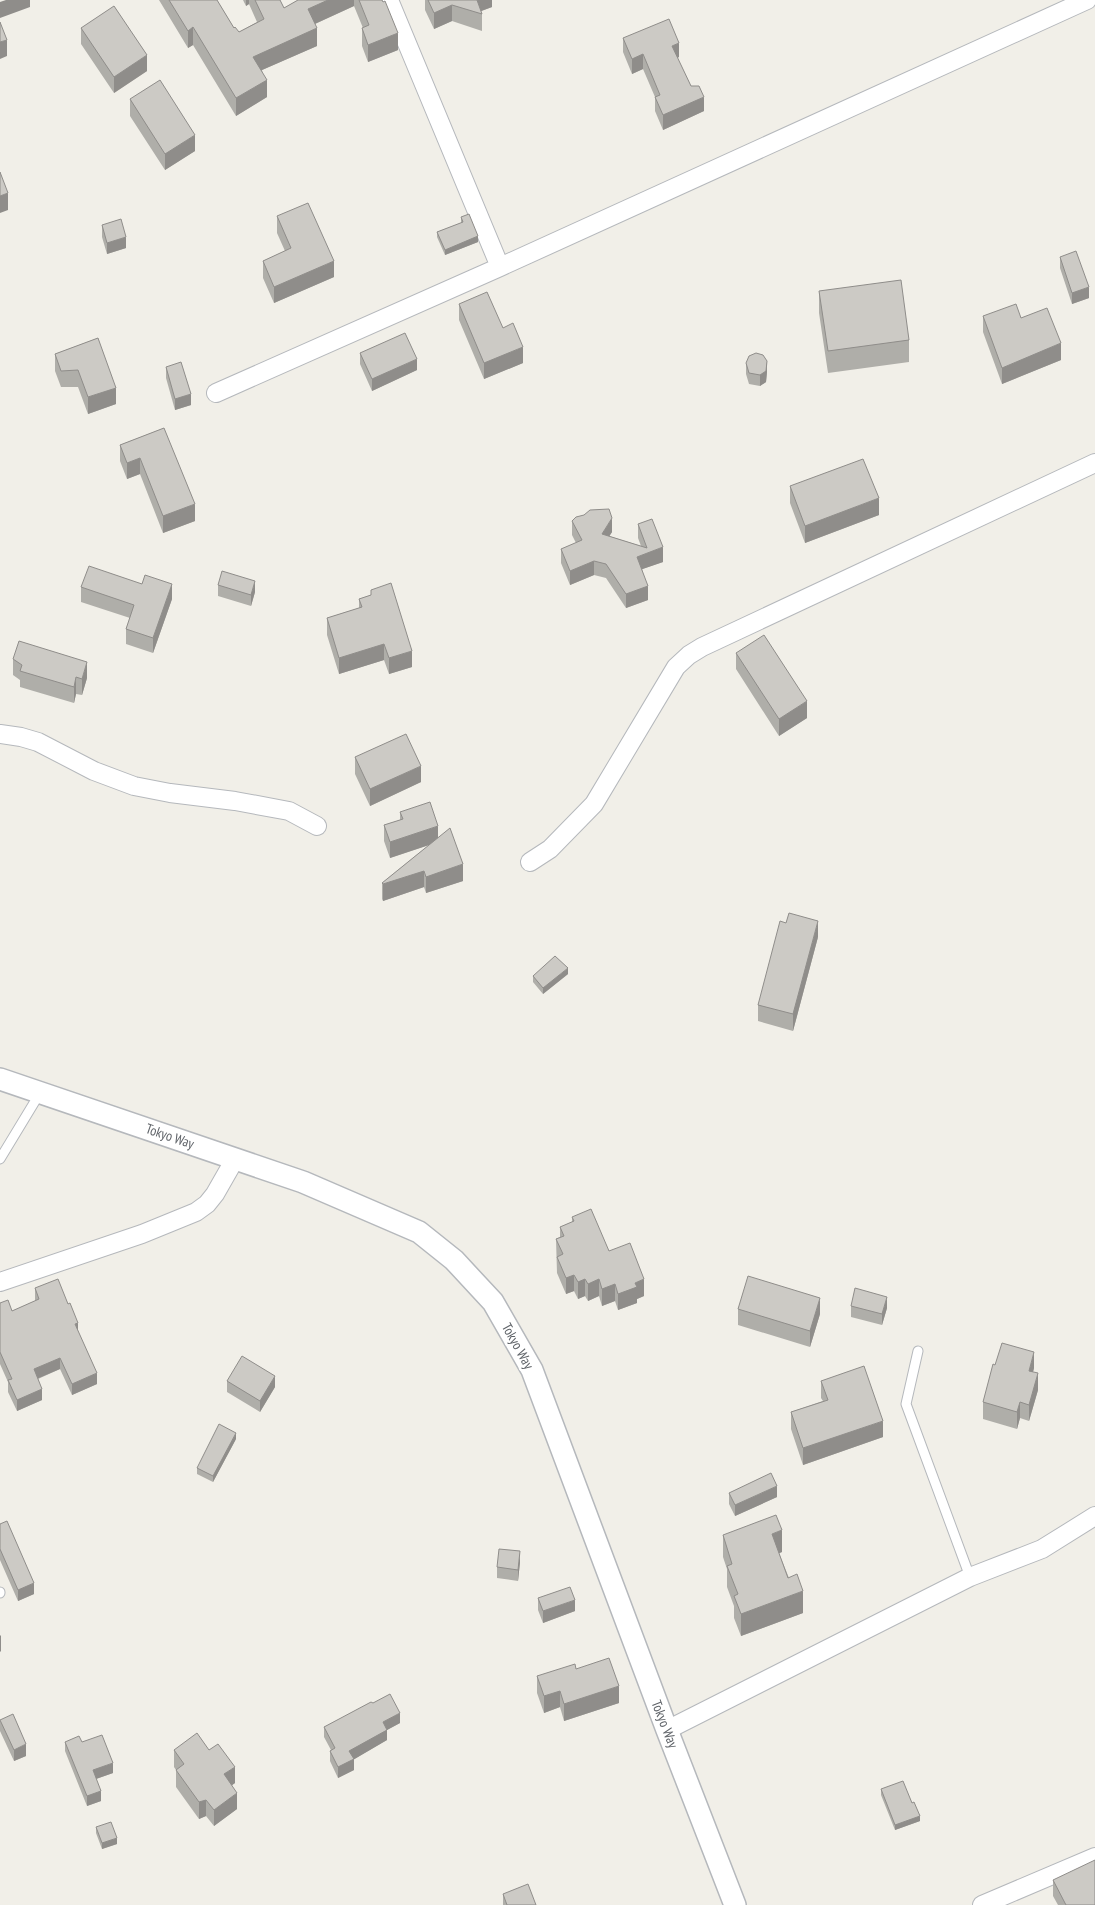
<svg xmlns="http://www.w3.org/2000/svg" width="1095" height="1905" viewBox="0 0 1095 1905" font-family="'PT Sans Narrow',sans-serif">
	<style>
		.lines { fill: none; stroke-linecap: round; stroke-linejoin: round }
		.service-casing { stroke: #b5b8bc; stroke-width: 11 }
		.minor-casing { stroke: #b5b8bc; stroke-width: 20 }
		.tertiary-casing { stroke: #b5b8bc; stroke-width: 24 }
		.service { stroke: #fff; stroke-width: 9 }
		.minor { stroke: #fff; stroke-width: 18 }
		.tertiary { stroke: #fff; stroke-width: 21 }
		.wall { fill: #afaea9 }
		.shaded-wall { fill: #8f8d8a }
		.building { fill: #cccac5; stroke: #8f8d8a }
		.labels { text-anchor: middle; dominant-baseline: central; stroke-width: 5; stroke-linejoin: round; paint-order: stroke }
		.street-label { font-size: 14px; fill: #5f6368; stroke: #fff }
	</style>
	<rect width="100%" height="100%" fill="#f1efe8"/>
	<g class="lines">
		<!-- service casing -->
		<g class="service-casing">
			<path id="service" d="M0 1159 40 1093
				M918 1351 906 1404 970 1577
				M0 1592V1593"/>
		</g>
		<!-- minor casing -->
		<g class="minor-casing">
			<path id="minor" d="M389 0 500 267
				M216 393 500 267 1087 0
				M0 734 21 737 38 742 94 771 134 786 170 793 235 801 289 811 317 826
				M530 862 550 849 594 804 676 667 689 655 702 647 1095 463
				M0 1282 142 1234 196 1212 207 1204 215 1194 235 1159
				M667 1730 970 1577 1042 1549 1095 1516
				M982 1905 1095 1857"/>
		</g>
		<!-- tertiary casing -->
		<g class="tertiary-casing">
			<path id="tertiary" d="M0 1079 303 1182 419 1232 454 1260 493 1302 532 1370 667 1730 735 1905"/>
		</g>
		<!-- service -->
		<use href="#service" class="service"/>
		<!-- minor -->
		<use href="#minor" class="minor"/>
		<!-- tertiary -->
		<use href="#tertiary" class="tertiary"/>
	</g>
	<!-- wall -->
	<path class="wall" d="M159 0H217L234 28 239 32 257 22 249 4 246 6 243 0H280L284 8 298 0H382L398 50 368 62 362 46V28H363L354 6 315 24 317 46 262 70 267 97 236 116 193 45 188 48Z
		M425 0H492V7L481 11 482 14V31L452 21 434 29 425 10Z
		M81 28 147 71 114 93 81 44Z
		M623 38 679 57 677 58 691 86 704 111 663 130 655 111V97L643 69 632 74 623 52Z
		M130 99 195 151 165 170 130 116Z
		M277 216 334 277 274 303 263 278V261L285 251 277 233Z
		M461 217 478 242 445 255 437 237V232L461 223Z
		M102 225 126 248 107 254 102 237Z
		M1060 257 1089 298 1072 304 1060 268Z
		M819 291 909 340V362L828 373 819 313Z
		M459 304 503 328 523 363 484 379 459 320Z
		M983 316 1021 318 1061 360 1002 384 983 332Z
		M98 338 116 404 88 414 78 387H61L55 371V354Z
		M360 353 417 370 372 391 360 364Z
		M746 363 767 372 766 382 760 386 749 384 746 374Z
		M166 367 191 405 175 410 166 378Z
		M164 428 195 521 163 533 140 474 127 479 120 461V445Z
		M790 486 879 515 805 543 790 503Z
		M572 521 612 532 609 536 641 546 638 538V524L663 562 642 569 648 600 626 608 606 578 594 575 570 585 561 563V549L576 543 572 535Z
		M218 585 255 592 251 606 218 596Z
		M81 587 172 599 153 653 126 644V629L130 618 81 602Z
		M371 595 412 667 389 674 384 660 339 674 327 635V618L359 608V599Z
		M736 653 807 718 779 736 736 669Z
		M13 659 87 678 82 695 76 694 74 703 20 687V680L13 675Z
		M355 757 421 782 370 806 355 774Z
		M400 812 438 838 463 881 426 893 424 887 383 901 382 899V883L429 845 390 858 384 841V825L400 820Z
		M818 937 793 1031 758 1021V1005Z
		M568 974 543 994 533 982V976Z
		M572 1217 609 1251 644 1296 637 1299V1303L618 1310 615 1301 602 1306 599 1296 588 1301 585 1296 578 1299 574 1291 566 1294 557 1273 556 1239 560 1237V1227L572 1222Z
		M35 1288 78 1332 97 1384 72 1395 60 1369 38 1379 42 1400 17 1411 8 1392V1382L0 1364V1303L12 1311 35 1301Z
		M851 1306 887 1308 882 1325 851 1317Z
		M738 1309 820 1314 810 1347 738 1325Z
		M995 1365 1034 1368 1033 1372 1038 1390 1029 1421 1020 1418 1017 1429 983 1419V1402Z
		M227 1381 275 1387 260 1412 227 1392Z
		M821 1381 883 1437 803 1465 791 1429V1412L823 1401 821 1398Z
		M236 1439 213 1482 197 1474V1468Z
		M729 1493 777 1497 735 1516 729 1504Z
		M0 1524 34 1594 18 1601 0 1560Z
		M723 1535 782 1552 779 1553 803 1613 741 1636 734 1618V1606L727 1587V1569L723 1557Z
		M520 1562 518 1581 497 1578V1567Z
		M538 1598 575 1611 543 1623 538 1610Z
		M576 1669 619 1703 564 1721 560 1707 544 1713 537 1693V1676Z
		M373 1703 400 1723 387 1730V1740L354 1759V1770L338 1778 330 1761V1751L331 1750 324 1737V1727Z
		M0 1720 26 1756 14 1761 0 1731Z
		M65 1742H82L113 1773 96 1779 101 1801 87 1806 65 1751Z
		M174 1750H209L235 1783 232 1785 237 1809 214 1826 206 1816 199 1819 176 1787V1770L174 1767Z
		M881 1789 912 1803 920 1821 895 1830 881 1795Z
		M96 1827 117 1844 102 1849 96 1833Z
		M1053 1880 1095 1905H1058L1053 1896Z
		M503 1894 536 1905H503Z"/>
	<!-- shaded-wall -->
	<path class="shaded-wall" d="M6 0H30V7L0 18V2Z
		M246 0H249V4L246 6Z
		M328 0H354V6L308 27V9Z
		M476 0H492V7L476 13Z
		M452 5V21L434 29V13Z
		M193 27V45L188 48V31Z
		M317 28V46L253 74V57Z
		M398 33V50L368 62V45Z
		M7 40V56L0 59V42Z
		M679 43V57L672 60V46Z
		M643 54V69L632 74V59Z
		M147 55V71L114 93V77Z
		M267 80V97L236 116V98Z
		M704 97V111L663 130V115Z
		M195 135V151L165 170V154Z
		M8 193V210L0 213V196Z
		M478 236V242L445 255V250Z
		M126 237V248L107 254V243Z
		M334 261V277L274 303V287Z
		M1089 287V298L1072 304V293Z
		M1061 343V360L1002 384V368Z
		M523 347V363L484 379V363Z
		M417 359V370L372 391V379Z
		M767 361V372L766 382 760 386V375Z
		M116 388V404L88 414V397Z
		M191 394V405L175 410V399Z
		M140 458V474L127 479V463Z
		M879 498V515L805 543V526Z
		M195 504V521L163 533V516Z
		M612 518V532L602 548V534Z
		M663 547V562L637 571V557Z
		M594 561V575L570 585V571Z
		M255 581V592L251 606V595Z
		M172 584V599L153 653V638Z
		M648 586V600L626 608V594Z
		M384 644V660L339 674V658Z
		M412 651V667L389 674V658Z
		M87 662V678L82 695V679Z
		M76 677V694L74 703V687Z
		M807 701V718L779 736V719Z
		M421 766V782L370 806V789Z
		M438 826V842L390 858V842Z
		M463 864V881L426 893V877Z
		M424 871V887L383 901V884Z
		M818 921V937L793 1031V1014Z
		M568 968V974L543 994V988Z
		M574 1275V1291L566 1294V1278Z
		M585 1279V1296L578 1299V1282Z
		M599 1279V1296L588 1301V1284Z
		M644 1279V1296L637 1299V1303L618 1310V1294L635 1283Z
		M615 1284V1301L602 1306V1289Z
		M887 1297V1308L882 1325V1314Z
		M820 1298V1314L810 1347V1331Z
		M78 1323V1334L75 1324Z
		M1034 1352V1368L1029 1387V1371Z
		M60 1358V1369L34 1380V1369Z
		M97 1373V1384L72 1395V1384Z
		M1038 1373V1390L1029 1421V1405Z
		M275 1376V1387L260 1412V1401Z
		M42 1389V1400L17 1411V1400Z
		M1020 1402V1418L1017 1429V1412Z
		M883 1421V1437L803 1465V1448Z
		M236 1433V1439L213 1482V1476Z
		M777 1486V1497L735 1516V1505Z
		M782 1530V1552L772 1556V1534Z
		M520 1551V1562L518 1581V1570Z
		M34 1583V1594L18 1601V1590Z
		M803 1591V1613L741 1636V1614Z
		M575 1600V1611L543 1623V1611Z
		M1 1635V1651L0 1652V1636Z
		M619 1686V1703L564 1721V1704Z
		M560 1691V1707L544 1713V1696Z
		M400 1713V1723L387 1730V1740L353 1760 354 1759V1770L338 1778V1767L349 1751 383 1722Z
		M26 1744V1756L14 1761V1750Z
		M113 1763V1773L93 1780V1770Z
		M235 1767V1783L224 1791V1774Z
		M101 1791V1801L87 1806V1796Z
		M237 1793V1809L214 1826V1810Z
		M206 1800V1816L199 1819V1802Z
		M920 1816V1821L895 1830V1825Z
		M117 1838V1844L102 1849V1843Z"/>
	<!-- building -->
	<path class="building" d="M169 0H217L234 28 235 27 239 32 264 19 255 0H280L284 8 298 0H328L308 9 317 28 253 57 267 80 236 98 193 27 188 31Z
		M359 0H382L383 2 385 1 398 33 368 45 362 28 369 25Z
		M428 0H477L482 14 452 5 434 13Z
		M114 6 147 55 114 77 81 28Z
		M669 19 679 43 672 46 691 86H699L704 97 663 115 655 97 660 95 643 54 632 59 623 38Z
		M0 22 7 40 0 42Z
		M160 80 195 135 165 154 130 99Z
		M0 172 8 193 0 196Z
		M308 203 334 261 274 287 263 261 291 248 277 216Z
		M469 214 478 236 445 250 437 232 463 222 461 217Z
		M121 219 126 237 107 243 102 225Z
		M1076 251 1089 287 1072 293 1060 257Z
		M901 280 909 340 828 351 819 291Z
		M487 292 503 328 513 323 523 347 484 363 459 304Z
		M1016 304 1021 318 1047 308 1061 343 1002 368 983 316Z
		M405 333 417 359 372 379 360 353Z
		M98 338 116 388 88 397 78 370 61 371 55 354Z
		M756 353 763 355 767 361 766 371 760 375 749 373 746 363 749 356Z
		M181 362 191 394 175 399 166 367Z
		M164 428 195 504 163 516 140 458 127 463 120 445Z
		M863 459 879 498 805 526 790 486Z
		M609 509 612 518 602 534 647 548 638 524 652 519 663 547 637 557 648 586 626 594 606 564 594 561 570 571 561 549 582 540 572 521 576 517 584 515 590 510Z
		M89 566 142 584 145 575 172 584 153 638 126 629 134 605 81 587Z
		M222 571 255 581 251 595 218 585Z
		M391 583 412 651 389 658 384 644 339 658 327 618 362 607 359 599 371 595V590Z
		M764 635 807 701 779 719 736 653Z
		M19 641 87 662 82 679 76 677 74 687 20 671 22 665 13 659Z
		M406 734 421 766 370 789 355 757Z
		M430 802 438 826 390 842 384 825 403 819 400 812Z
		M450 828 463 864 426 877 424 871 383 884 382 883Z
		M789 913 818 921 793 1014 758 1005 780 921 786 923Z
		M555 956 568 968 543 988 533 976Z
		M591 1209 609 1251 630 1243 644 1279 635 1283 637 1287 618 1294 615 1284 602 1289 599 1279 588 1284 585 1279 578 1282 574 1275 566 1278 557 1257 563 1254 556 1239 564 1236 560 1227 574 1221 572 1217Z
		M748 1276 820 1298 810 1331 738 1309Z
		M58 1279 68 1304 70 1303 78 1323 75 1324 97 1373 72 1384 60 1358 34 1369 42 1389 17 1400 8 1380 12 1379 0 1352V1303L8 1300 12 1311 39 1299 35 1288Z
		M855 1288 887 1297 882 1314 851 1306Z
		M1002 1343 1034 1352 1029 1371 1038 1373 1029 1405 1020 1402 1017 1412 983 1402 993 1364 995 1365Z
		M242 1356 275 1376 260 1401 227 1381Z
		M864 1366 883 1421 803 1448 791 1412 828 1400 821 1381Z
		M219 1424 236 1433 213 1476 197 1468Z
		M771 1473 777 1486 735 1505 729 1493Z
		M776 1515 782 1530 772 1534 788 1578 797 1574 803 1591 741 1614 734 1596 738 1594 727 1566 732 1564 723 1535Z
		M7 1521 34 1583 18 1590 0 1549V1524Z
		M499 1549 520 1551 518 1570 497 1567Z
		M570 1587 575 1600 543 1611 538 1598Z
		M609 1658 619 1686 564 1704 560 1691 544 1696 537 1676 575 1664 576 1669Z
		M390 1694 400 1713 383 1722 387 1730 349 1751 354 1759 338 1767 330 1751 335 1748 324 1727 371 1702 373 1703Z
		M13 1714 26 1744 14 1750 0 1720Z
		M197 1733 209 1750 218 1744 235 1767 224 1774 237 1793 214 1810 206 1800 199 1802 176 1770 184 1764 174 1750Z
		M102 1735 113 1763 93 1770 101 1791 87 1796 65 1742 79 1736 82 1742Z
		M903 1781 912 1803 914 1802 920 1816 895 1825 881 1789Z
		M111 1822 117 1838 102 1843 96 1827Z
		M1095 1860V1905H1066L1053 1880Z
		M528 1884 536 1905H507L503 1894Z"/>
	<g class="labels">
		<!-- street labels -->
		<g class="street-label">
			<text transform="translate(170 1136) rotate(19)">Tokyo Way</text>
			<text transform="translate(518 1346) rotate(61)">Tokyo Way</text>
			<text transform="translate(665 1724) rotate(69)">Tokyo Way</text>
		</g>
	</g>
</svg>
